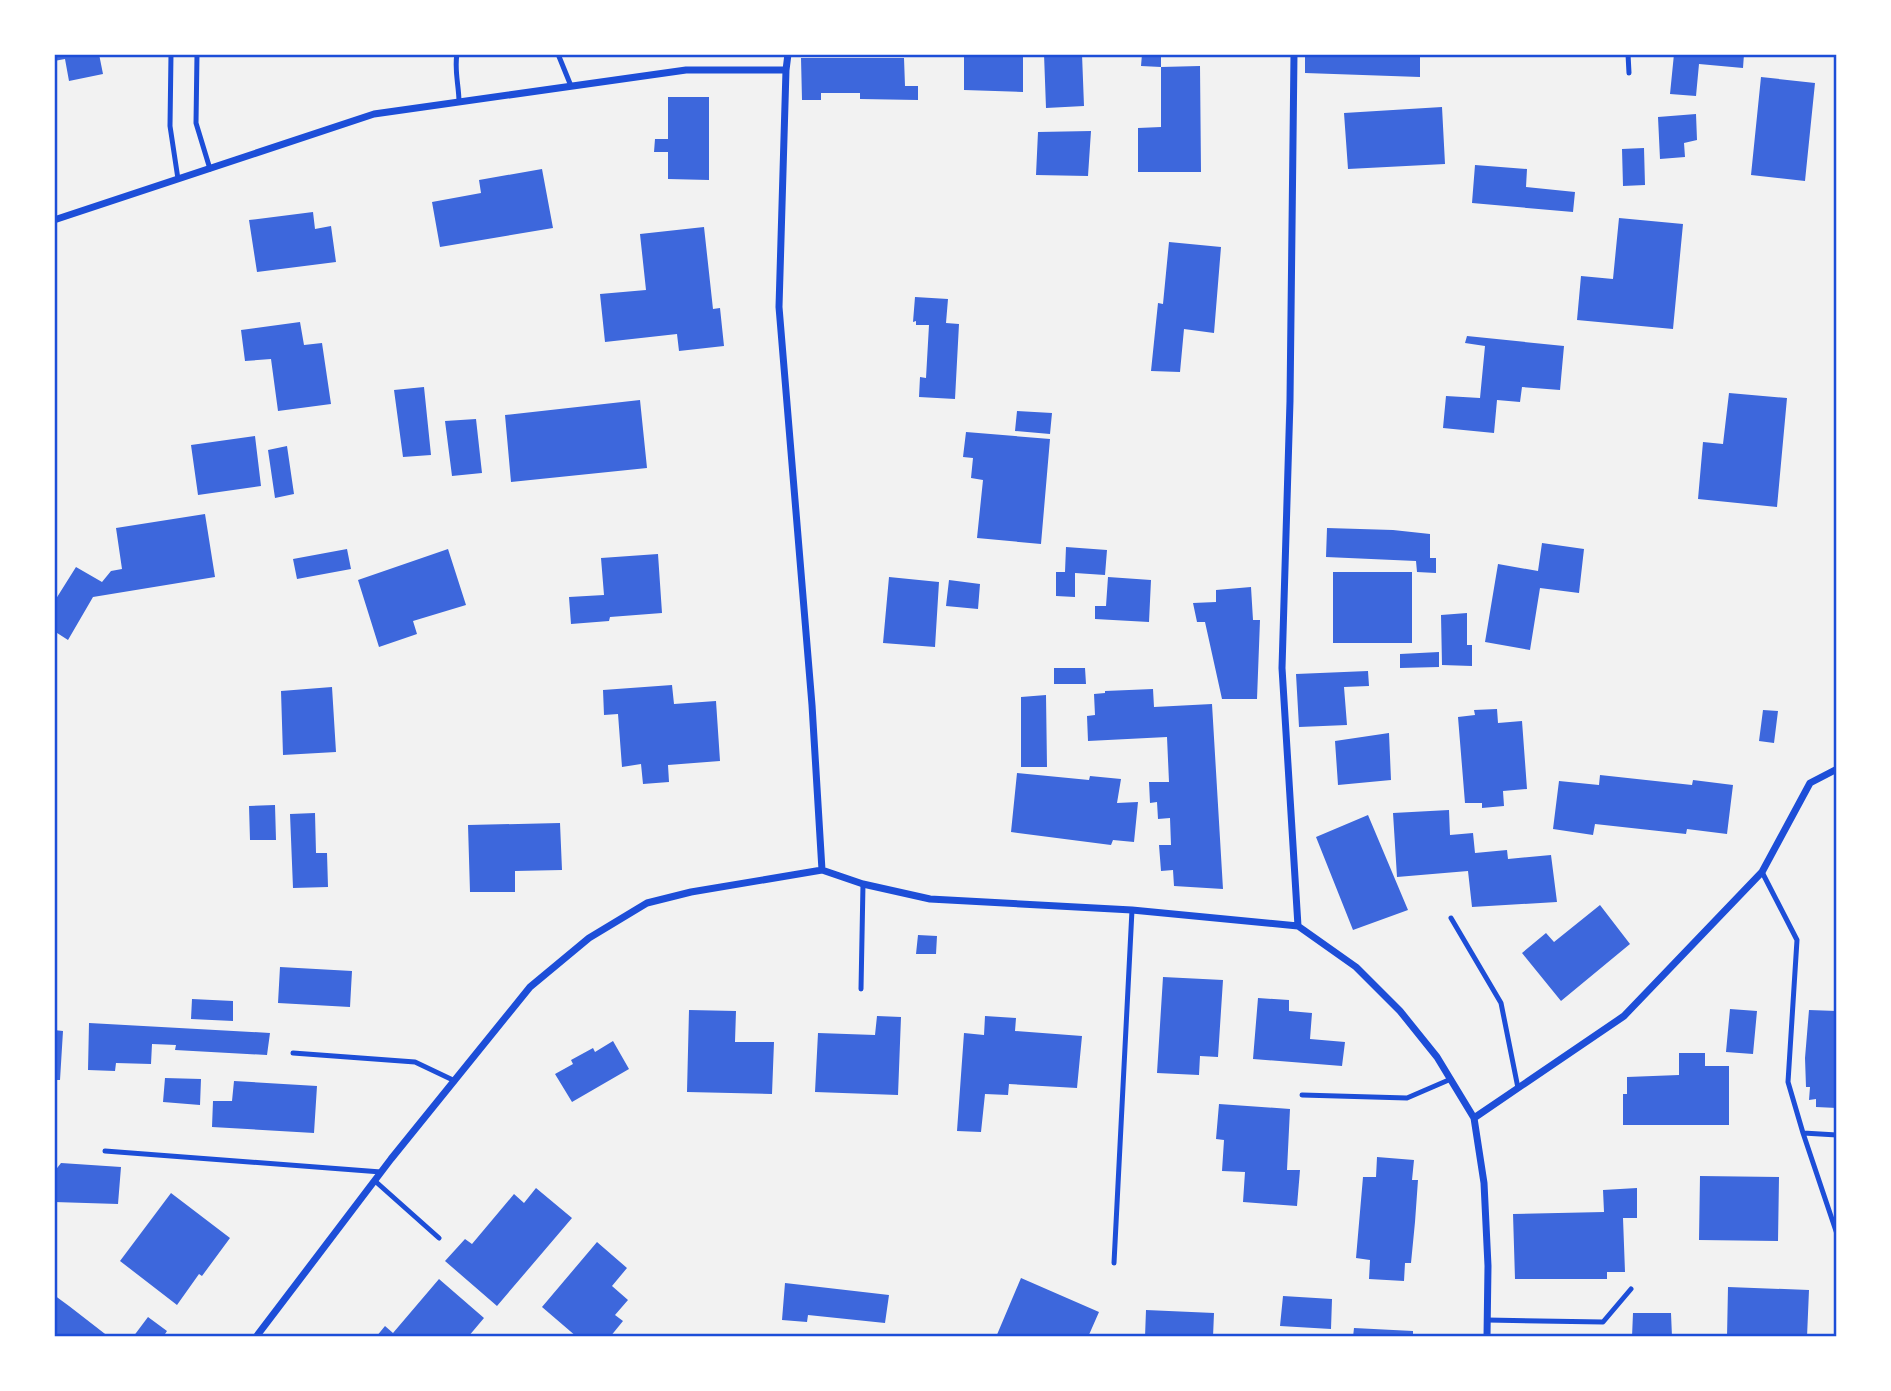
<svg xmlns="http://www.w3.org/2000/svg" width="1891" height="1391" viewBox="0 0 1891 1391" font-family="Quicksand,sans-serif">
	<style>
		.building { fill: #3d67dc }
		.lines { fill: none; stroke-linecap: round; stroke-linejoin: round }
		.service { stroke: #1d4ed8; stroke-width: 5 }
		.minor { stroke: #1d4ed8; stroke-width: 7 }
		.neatline { fill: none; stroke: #1d4ed8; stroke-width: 2.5 }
	</style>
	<rect width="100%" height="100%" fill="#f2f2f2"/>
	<!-- building -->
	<path class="building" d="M54 54H99L103 74 69 81 65 59 54 61Z
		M1044 54H1082L1084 106 1046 108Z
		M1142 54H1161V67L1200 66 1201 172H1138V128L1161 127V67L1141 66Z
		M1305 54H1420V77L1305 73Z
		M1674 54H1744L1743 68 1699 64 1696 96 1670 94Z
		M964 57H1023V92L964 90Z
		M801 58H904L905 86H918V100L860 99V93H821V100H802Z
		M1761 77 1815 83 1805 181 1751 175Z
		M668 97H709V180L668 179V152H654L655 139H668Z
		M1442 107 1445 164 1348 169 1344 113Z
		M1696 114 1697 140 1684 143 1685 157 1660 159 1658 117Z
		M1091 131 1088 176 1036 175 1038 132Z
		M1644 148 1645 185 1623 186 1622 149Z
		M1475 165 1527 169 1526 187 1575 192 1573 212 1472 203Z
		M542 169 553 228 440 247 432 202 481 193 479 180Z
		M313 212 315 229 331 226 336 262 257 272 249 220Z
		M1619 218 1683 224 1673 329 1577 320 1581 276 1613 279Z
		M704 227 713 309 720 308 724 346 679 351 677 334 605 342 600 294 646 290 640 234Z
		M1169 242 1221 247 1214 333 1184 329 1180 372 1151 371 1158 303 1163 304Z
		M915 297 948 299 946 323 959 324 955 399 919 397 920 377 926 378 929 325H916V321L913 322Z
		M300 322 304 345 322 343 331 404 278 411 271 359 245 361 241 330Z
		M1467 336 1564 346 1560 390 1522 387 1520 402 1497 400 1494 433 1443 428 1446 396 1480 398 1485 346 1465 343Z
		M424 387 431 455 403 457 394 390Z
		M1729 393 1787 398 1777 507 1698 499 1703 442 1723 444Z
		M640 400 647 468 511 482 505 415Z
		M1017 411 1052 413 1050 434 1015 431Z
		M476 419 482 473 452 476 445 421Z
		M966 432 1050 439 1041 544 977 538 983 480 971 478 973 458 963 457Z
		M255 436 261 486 198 495 191 445Z
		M287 446 294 494 275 498 268 450Z
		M205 514 215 577 93 597 68 640 54 631V602L76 567 102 582 111 571 122 569 116 528Z
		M1327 528 1393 530 1430 534V558H1436V573L1417 572 1416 561 1326 557Z
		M1542 543 1584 549 1579 593 1540 588 1530 650 1485 642 1498 564 1538 571Z
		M1066 547 1107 550 1105 575 1075 573V597L1056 596V572H1065Z
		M347 549 351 569 297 579 293 559Z
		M448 549 466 605 413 621 417 634 379 647 358 580Z
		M658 554 662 613 610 617 609 621 571 624 569 597 604 595 601 558Z
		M1333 572H1412V643H1333Z
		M889 577 939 582 935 647 883 643Z
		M1108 577 1151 580 1149 622 1095 619V606H1106Z
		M949 580 980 584 978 609 946 606Z
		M1251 587 1253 620H1260L1257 699H1222L1205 622H1197L1193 603 1216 602V590Z
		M1467 613V645H1472V666L1442 665 1441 615Z
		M1439 652V667L1400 668V654Z
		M1054 668H1085L1086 684H1054Z
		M1368 671 1369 686 1344 687 1347 725 1299 727 1296 674Z
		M672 685 674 704 716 701 720 761 668 765 669 782 643 784 641 764 622 767 618 714 604 715 603 690Z
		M332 687 336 752 283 755 281 691Z
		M1153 689 1154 707 1212 704 1223 889 1174 886 1173 870 1161 871 1159 845H1171L1170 818 1158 819 1157 802 1150 803 1149 782H1169L1167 737 1088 741 1087 716 1095 715 1094 694 1105 693V691Z
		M1046 695 1047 767H1021V697Z
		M1497 709 1498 723 1522 721 1527 789 1503 791 1504 806 1482 808V803H1465L1458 717 1475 715 1474 710Z
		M1763 710 1778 711 1774 743 1759 741Z
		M1389 733 1391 780 1338 785 1335 741Z
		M1017 773 1089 780 1090 776 1121 779 1117 803 1138 802 1134 842 1113 840 1111 845 1011 832Z
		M1600 775 1692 785 1693 780 1733 785 1727 834 1687 829 1686 834 1595 824 1593 835 1553 829 1559 781 1599 785Z
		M275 805 276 840H250L249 806Z
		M1449 810 1450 835 1473 833 1475 853 1507 850 1508 859 1551 855 1557 902 1472 907 1468 871 1397 877 1393 813Z
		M315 813 316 853H327L328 887 293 888 290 814Z
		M1368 815 1408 910 1353 930 1316 837Z
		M560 823 562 870 515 871V892H470L468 825Z
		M1600 905 1630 944 1561 1001 1522 953 1546 933 1554 942Z
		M918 935 937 936 936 954H916Z
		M280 967 352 971 350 1007 278 1003Z
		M1163 977 1223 980 1218 1057 1200 1056 1199 1075 1157 1073Z
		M1258 998 1289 1000V1011L1312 1013 1310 1039 1345 1042 1342 1066 1253 1059Z
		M192 999 233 1001V1021L191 1019Z
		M1730 1009 1757 1011 1753 1054 1726 1052Z
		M689 1010 736 1011 735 1042H774L772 1094 687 1092Z
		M1809 1010 1837 1011V1108L1816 1107V1099L1809 1100 1810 1087H1806L1805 1058Z
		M877 1016 901 1017 898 1095 815 1092 818 1033 875 1035Z
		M985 1016 1016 1018 1015 1031 1082 1036 1077 1088 1009 1084 1008 1095 985 1094 981 1132 957 1131 964 1033 984 1035Z
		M89 1023 270 1033 267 1055 175 1050 176 1045 152 1044 151 1064 116 1063 115 1071 88 1070Z
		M54 1030 63 1031 60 1080H54Z
		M613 1041 629 1069 572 1102 555 1074 573 1064 571 1060 593 1048 595 1052Z
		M1679 1053H1705V1066H1729V1125H1623V1094H1627V1077L1679 1075Z
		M165 1078 201 1079 200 1105 163 1102Z
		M234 1081 317 1086 314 1133 212 1127 213 1101H232Z
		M1219 1104 1290 1109 1287 1170H1300L1297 1206 1243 1202 1245 1172 1222 1171 1224 1140 1216 1139Z
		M1377 1157 1414 1160 1412 1180H1418L1415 1222 1411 1263H1405L1404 1281 1369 1279 1370 1260 1356 1258 1363 1177H1376Z
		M61 1163 121 1167 118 1204 54 1202V1172Z
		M1700 1176 1779 1177 1778 1241 1699 1240Z
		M536 1188 572 1218 497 1306 445 1261 465 1239 472 1244 514 1194 524 1203Z
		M1637 1188V1218H1623L1625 1272H1607V1279H1515L1513 1214 1604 1212 1603 1190Z
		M171 1193 230 1238 202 1276 199 1274 177 1305 120 1261Z
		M597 1242 627 1268 612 1286 628 1300 615 1315 623 1321 610 1337H577L542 1307Z
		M1021 1278 1099 1312 1088 1337H996Z
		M439 1279 484 1318 468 1337H376L385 1326 393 1333Z
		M785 1283 889 1295 885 1323 808 1315 807 1322 782 1320Z
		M1728 1287 1809 1290 1807 1337H1727Z
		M54 1295 69 1306 109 1337H54Z
		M1283 1296 1332 1299 1331 1329 1280 1326Z
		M1146 1310 1214 1313 1213 1337H1145Z
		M1633 1313H1671L1672 1337H1632Z
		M148 1317 167 1331 163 1337H133Z
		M1354 1328 1413 1331V1337H1353Z"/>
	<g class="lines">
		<!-- service -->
		<path class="service" d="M171 54 170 126 178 179
			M197 54 196 123 210 169
			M457 54C454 70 459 86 459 102
			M558 54 571 86
			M1628 54 1629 73
			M1762 872 1797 940 1788 1082 1803 1133 1837 1234
			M1451 918 1501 1003 1518 1088
			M861 989 863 884
			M293 1053 415 1062 455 1081
			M1302 1095 1407 1098 1451 1079
			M1803 1133 1837 1135
			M105 1151 381 1172
			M375 1181 439 1238
			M1114 1263 1132 910
			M1487 1320 1603 1322 1631 1289"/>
		<!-- minor -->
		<path class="minor" d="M788 54 786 70 779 307 812 705 822 870
			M1294 54 1290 401 1282 668 1298 926
			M54 220 374 114 686 70H786
			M1474 1118 1624 1016 1762 872 1810 783 1837 769
			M256 1337 391 1159 530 987 589 938 647 903 691 892 822 870 863 884 930 899 1132 910 1298 926 1356 967 1400 1011 1437 1057 1474 1118 1484 1183 1488 1266 1487 1337"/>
	</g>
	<!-- border -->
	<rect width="1891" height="1391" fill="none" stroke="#ffffff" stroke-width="112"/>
	<rect x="56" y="56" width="1779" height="1279" class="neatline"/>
</svg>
